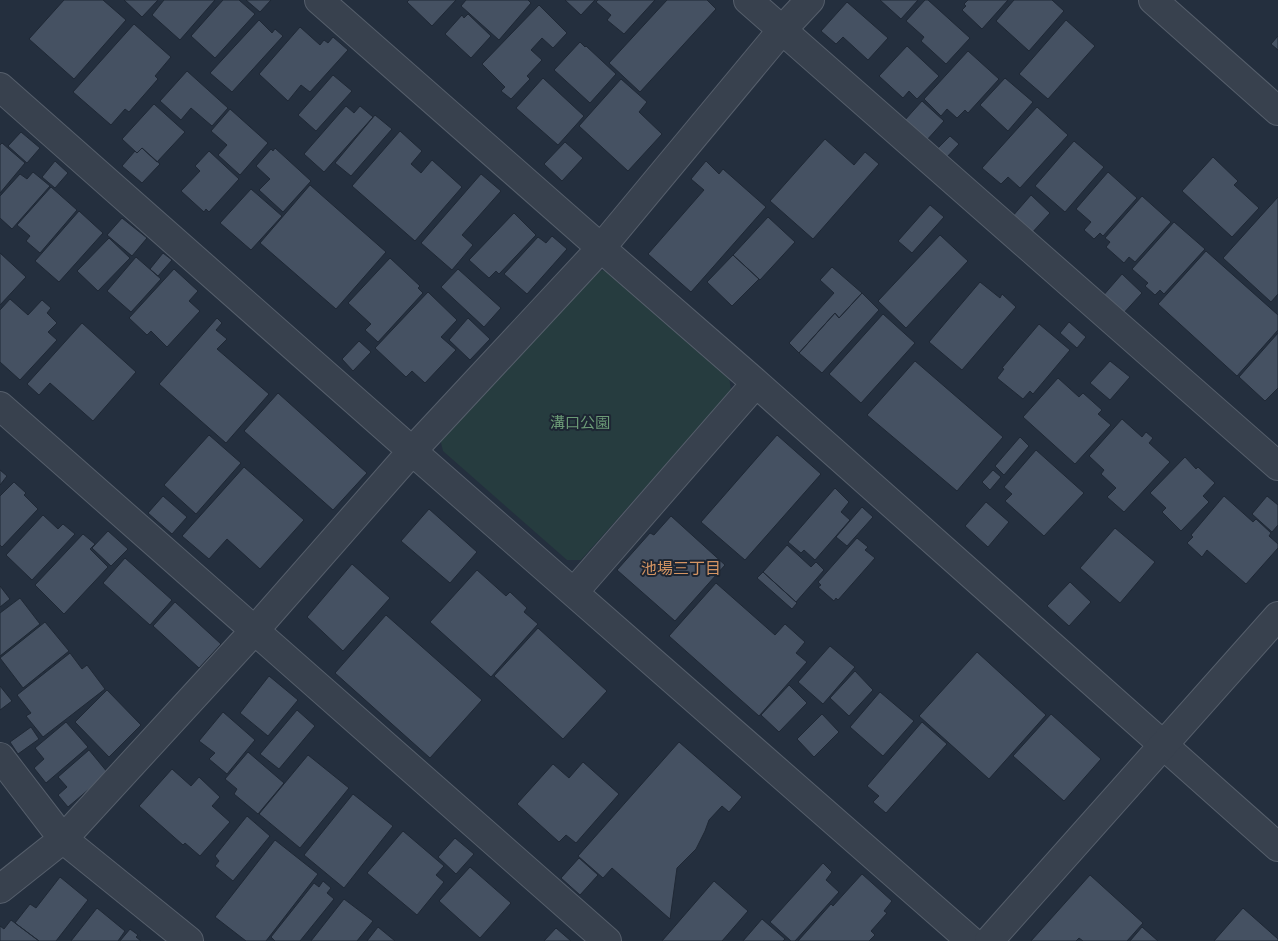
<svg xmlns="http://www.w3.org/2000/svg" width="1278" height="941" viewBox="0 0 1278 941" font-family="'Golos Text','Noto Sans JP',sans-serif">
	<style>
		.green { fill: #263c3f }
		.building { fill: #455162; stroke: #1f2835 }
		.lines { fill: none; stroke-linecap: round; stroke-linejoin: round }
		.minor-casing { stroke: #565f6c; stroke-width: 30 }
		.tertiary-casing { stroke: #565f6c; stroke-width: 30 }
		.minor { stroke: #38414e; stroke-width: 28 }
		.tertiary { stroke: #38414e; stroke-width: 28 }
		.labels { text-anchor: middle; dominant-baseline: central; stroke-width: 4; stroke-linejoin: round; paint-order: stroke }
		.park-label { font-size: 15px; fill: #6b9a76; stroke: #1d2633 }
		.neighbourhood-label { font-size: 16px; fill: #d59563; stroke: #1d2633 }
	</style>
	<rect width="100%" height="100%" fill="#242f3e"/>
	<!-- green -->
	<path class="green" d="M611 270 729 376 731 391 581 560H567L443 451 440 439 595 271Z"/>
	<!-- building -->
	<path class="building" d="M64 0H103L126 20 74 79 29 39Z
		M124 0H158L142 17Z
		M164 0H215L180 40 152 15Z
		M223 0H239L255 14 215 58 191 36Z
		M246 0H271L260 12Z
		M409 0H456L432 26 407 2Z
		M466 0H528L531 3 499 40 461 6Z
		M565 0H595L581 15Z
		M598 0H655L624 34 607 20 611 15 596 2Z
		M667 0H707L716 9 640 92 609 63Z
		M880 0H918L901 19Z
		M925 0H928L970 38 946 64 921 41 924 37 906 21Z
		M968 0H1008L982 29 962 10 966 6 964 4Z
		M1014 0H1052L1064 11 1029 51 996 21Z
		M847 2 888 38 868 60 843 37 836 44 821 31Z
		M539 5 567 33 553 48 542 38 531 50 542 60 527 76 530 79 511 99 501 91 505 87 482 64Z
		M468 14 491 36 471 58 445 34 462 15 464 18Z
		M259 20 272 33 275 29 283 36 232 92 210 73Z
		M1066 20 1095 46 1048 99 1019 74Z
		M134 24 171 57 155 76 158 79 129 112 125 109 111 125 73 92Z
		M300 27 320 45 324 40 328 43 333 37 348 50 310 92 301 85 288 101 259 74Z
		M1278 36V50L1271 44Z
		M580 42 585 47 586 46 616 74 590 103 554 70Z
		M907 46 939 76 917 99 909 91 903 98 879 76Z
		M968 51 999 79 968 113 965 110 957 118 947 109 941 116 924 99Z
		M187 71 228 108 212 126 191 108 181 120 160 101Z
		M333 75 352 91 316 131 298 115Z
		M543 78 584 116 558 145 516 108Z
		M1005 78 1033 102 1008 131 980 105Z
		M621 79 647 102 639 112 662 134 628 171 579 126Z
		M922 101 944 121 926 141 904 121Z
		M154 104 185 132 157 162 142 148 137 153 122 139Z
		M346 106 354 113 360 106 373 117 324 172 304 154Z
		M1037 107 1068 135 1020 188 1008 177 1001 184 982 168Z
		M230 109 268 143 240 175 218 155 227 145 211 131Z
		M375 115 392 129 351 176 335 163Z
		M400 131 422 151 411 164 421 173 432 160 462 187 415 241 352 186Z
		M21 132 40 148 27 163 8 146Z
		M950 136 959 144 946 158 937 149Z
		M825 139 854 165 865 152 879 164 813 239 770 201Z
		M1074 141 1104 167 1065 212 1035 186Z
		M565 142 583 158 562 181 544 164Z
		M2 143 25 163 0 193V145Z
		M142 148 160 164 142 183 122 166 135 151 137 153Z
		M275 148 311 181 283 212 259 190 270 179 256 166 271 149 273 151Z
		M209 151 239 179 209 212 206 209 204 212 181 191 200 171 195 166Z
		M1213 157 1238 181 1234 185 1259 208 1232 237 1182 191Z
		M55 161 68 173 55 188 42 177Z
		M706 161 719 174 723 169 766 207 691 292 648 254 704 190 691 179Z
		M33 172 50 186 12 229 0 218V196L20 174 27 179Z
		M1108 172 1137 198 1103 236 1100 233 1094 239 1084 230 1091 222 1076 209Z
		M481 174 501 191 462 235 473 245 452 270 421 243Z
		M310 185 386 252 336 309 260 243Z
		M51 187 77 210 40 253 26 241 30 236 17 225Z
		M251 189 282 216 251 250 220 223Z
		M1031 195 1050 213 1030 235 1011 218Z
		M1142 196 1171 222 1135 262 1129 257 1124 263 1106 247 1110 242 1105 238Z
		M1278 197V294L1271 302 1223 258Z
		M930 205 944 217 912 253 898 241Z
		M79 211 103 233 59 282 35 261Z
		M514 213 536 235 499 274 496 271 489 278 469 260Z
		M768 217 795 242 760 280 733 255Z
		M122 218 147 238 132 256 107 235Z
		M1174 222 1205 249 1164 294 1160 290 1155 295 1145 286 1148 283 1132 269Z
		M940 235 968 261 906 328 878 301Z
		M552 236 567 249 527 294 504 274 538 237 546 243Z
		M109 238 130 258 98 291 77 271Z
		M1206 251 1278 315V330L1237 376 1158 304Z
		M0 253 26 277 0 305Z
		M163 253 172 260 158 276 150 269Z
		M733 255 759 279 732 306 707 282Z
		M136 257 161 279 131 312 107 291Z
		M390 258 420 286 418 288 423 293 378 342 365 330 371 324 348 303Z
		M832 267 862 293 839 318 835 313 799 353 789 343 834 293 820 280Z
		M174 269 198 291 189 301 200 311 167 347 151 331 147 335 129 318Z
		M458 269 501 308 484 327 441 287Z
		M1122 274 1142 293 1121 316 1101 298Z
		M980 282 1000 298 1002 294 1016 307 962 370 929 342Z
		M428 292 457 320 441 337 456 350 425 383 412 371 406 377 375 348Z
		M862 293 879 310 822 373 799 353 835 313 839 318Z
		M10 299 28 315 42 300 51 308 47 313 57 323 48 332 57 340 20 380 0 362V310Z
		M883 314 915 343 861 403 829 374Z
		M217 318 222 323 216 330 227 339 217 349 269 394 226 443 159 384Z
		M468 318 490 339 470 360 449 340Z
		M1069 322 1086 337 1077 348 1060 333Z
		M82 323 136 372 93 421 50 383 39 395 27 384Z
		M1039 324 1070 350 1033 394 1030 391 1023 399 997 378 1004 369 1002 368Z
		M1278 333V388L1265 401 1239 377Z
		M359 341 371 352 353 371 342 359Z
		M915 361 1003 437 957 491 867 415Z
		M1110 361 1130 377 1110 400 1090 383Z
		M1058 378 1079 397 1083 393 1102 410 1098 414 1111 425 1075 464 1023 417Z
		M278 393 367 473 333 510 244 431Z
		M1122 419 1142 437 1146 432 1153 438 1149 443 1170 462 1124 512 1107 497 1116 488 1101 474 1104 470 1089 456Z
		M209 435 241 463 196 514 164 485Z
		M777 435 821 474 745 560 701 522Z
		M1020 437 1029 446 1004 475 995 466Z
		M1036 450 1084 493 1044 536 1005 501 1012 494 1004 487Z
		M1185 457 1196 469 1198 467 1215 483 1203 496 1209 502 1181 531 1162 512 1166 508 1150 493Z
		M244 467 304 520 260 569 227 539 209 559 182 536Z
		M0 470 7 476 0 485Z
		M993 470 1001 477 990 490 982 482Z
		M14 482 26 493 24 495 38 509 2 547 0 545V496Z
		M835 488 849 502 841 512 850 520 815 560 804 550 801 553 788 542Z
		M163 496 187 517 172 534 148 513Z
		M1224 496 1253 522 1256 519 1271 533 1269 536 1278 544V548L1246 584 1207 550 1202 557 1187 543 1193 537 1191 535Z
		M1267 496 1278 505V525L1272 532 1252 514Z
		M986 502 1009 522 988 547 965 526Z
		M862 507 873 517 847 546 836 537Z
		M429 509 477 552 450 583 401 541Z
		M43 515 58 529 63 524 75 534 32 580 6 555Z
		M671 516 725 565 675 621 617 570 650 533 654 535Z
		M1115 528 1155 562 1120 603 1080 568Z
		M108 531 128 549 111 566 92 548Z
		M83 534 95 544 90 549 108 567 64 614 35 585Z
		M857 538 868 547 865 550 875 558 838 600 836 598 834 601 818 587 821 585 818 582Z
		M787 545 811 567 816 562 824 570 796 602 763 572Z
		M125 558 172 600 150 625 103 583Z
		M352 564 390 598 343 651 307 617Z
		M477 570 506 596 510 592 527 608 524 612 538 624 491 677 430 622Z
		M763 572 796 602 797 603 792 609 757 578Z
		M1070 582 1091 602 1069 626 1047 606Z
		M716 583 775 635 785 624 805 642 796 653 807 662 759 716 669 636Z
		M0 586 10 599 0 607Z
		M20 598 40 624 0 656V613Z
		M175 602 221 644 199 668 153 626Z
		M386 615 482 700 430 758 335 673Z
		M45 622 69 651 23 688 0 658Z
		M538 628 607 691 563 739 494 676Z
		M830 646 855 667 823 704 798 682Z
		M977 652 1046 715 989 779 919 716Z
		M70 653 82 669 87 665 105 689 43 737 26 716 31 713 17 695Z
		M855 671 873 690 849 716 830 698Z
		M269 676 298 700 268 736 240 713Z
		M789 685 807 703 779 732 761 715Z
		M0 686 12 701 0 710Z
		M107 690 141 725 109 757 75 722Z
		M880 692 914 721 883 756 850 727Z
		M297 710 315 726 279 769 260 754Z
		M223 712 255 740 227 774 209 759 215 753 199 741Z
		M822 714 839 732 814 757 797 739Z
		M1051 714 1101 759 1064 801 1013 756Z
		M66 722 88 747 46 783 34 768 44 759 35 748Z
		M922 722 947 744 886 813 873 802 879 796 867 786Z
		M31 727 39 739 18 754 10 742Z
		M679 742 742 797 729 812 722 806 709 820 705 831 696 849 677 868 670 919 612 868 603 878 578 856Z
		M89 750 108 773 68 807 58 795 67 787 58 777Z
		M248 752 284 783 258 814 234 794 237 789 225 779Z
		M308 755 349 788 300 848 259 814Z
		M583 762 619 794 576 843 566 835 559 842 517 804 553 764 569 778Z
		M172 769 191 786 199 777 220 797 212 806 230 822 200 856 185 843 183 845 139 806Z
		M353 794 393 826 344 888 304 855Z
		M247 816 270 836 233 881 215 866 219 861 215 856Z
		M403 831 444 866 436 875 444 882 417 915 367 873Z
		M455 838 474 854 456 874 438 857Z
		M275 840 318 874 266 941H246L215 917Z
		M579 858 598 875 580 895 561 878Z
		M823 863 832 872 826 880 839 892 795 941H791L770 922Z
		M470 867 511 903 480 938 439 901Z
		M862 874 892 901 884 911 887 913 871 931 875 935 869 941H798L831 904 833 906Z
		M1090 875 1143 923 1127 941H1083L1079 938 1076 941H1031Z
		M60 877 88 900 56 941H39L15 923 30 904 36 908Z
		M323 881 331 888 327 893 334 899 300 941H275L271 937 314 883 319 887Z
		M714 881 748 911 722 941H662Z
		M344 899 373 921 357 941H311Z
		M97 908 125 931 118 941H71Z
		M1243 908 1278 939V941H1214Z
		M762 919 785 939 783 941H743Z
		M11 920 39 941H0V926L4 929Z
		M378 927 395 941H367Z
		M1142 927 1158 941H1130Z
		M556 928 571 941H544Z
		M130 929 138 935 136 937 141 941H120Z"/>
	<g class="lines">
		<!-- minor casing -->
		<g class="minor-casing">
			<path id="minor" d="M319 0 601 248 756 383 1278 847
				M748 0 1278 466
				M0 87 412 451 971 941
				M0 406 607 941
				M574 592 756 383
				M0 757 63 839 189 941
				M0 889 63 839 254 631 412 451 601 248 782 30 810 0"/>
		</g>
		<!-- tertiary casing -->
		<g class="tertiary-casing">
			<path id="tertiary" d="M1153 0 1278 111
				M989 941 1278 616"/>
		</g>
		<!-- minor -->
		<use href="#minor" class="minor"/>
		<!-- tertiary -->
		<use href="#tertiary" class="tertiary"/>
	</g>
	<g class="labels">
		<!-- park labels -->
		<g class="park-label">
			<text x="580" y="422">溝口公園</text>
		</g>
		<!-- neighbourhood labels -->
		<g class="neighbourhood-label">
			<text x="681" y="568">池場三丁目</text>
		</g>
	</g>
</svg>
